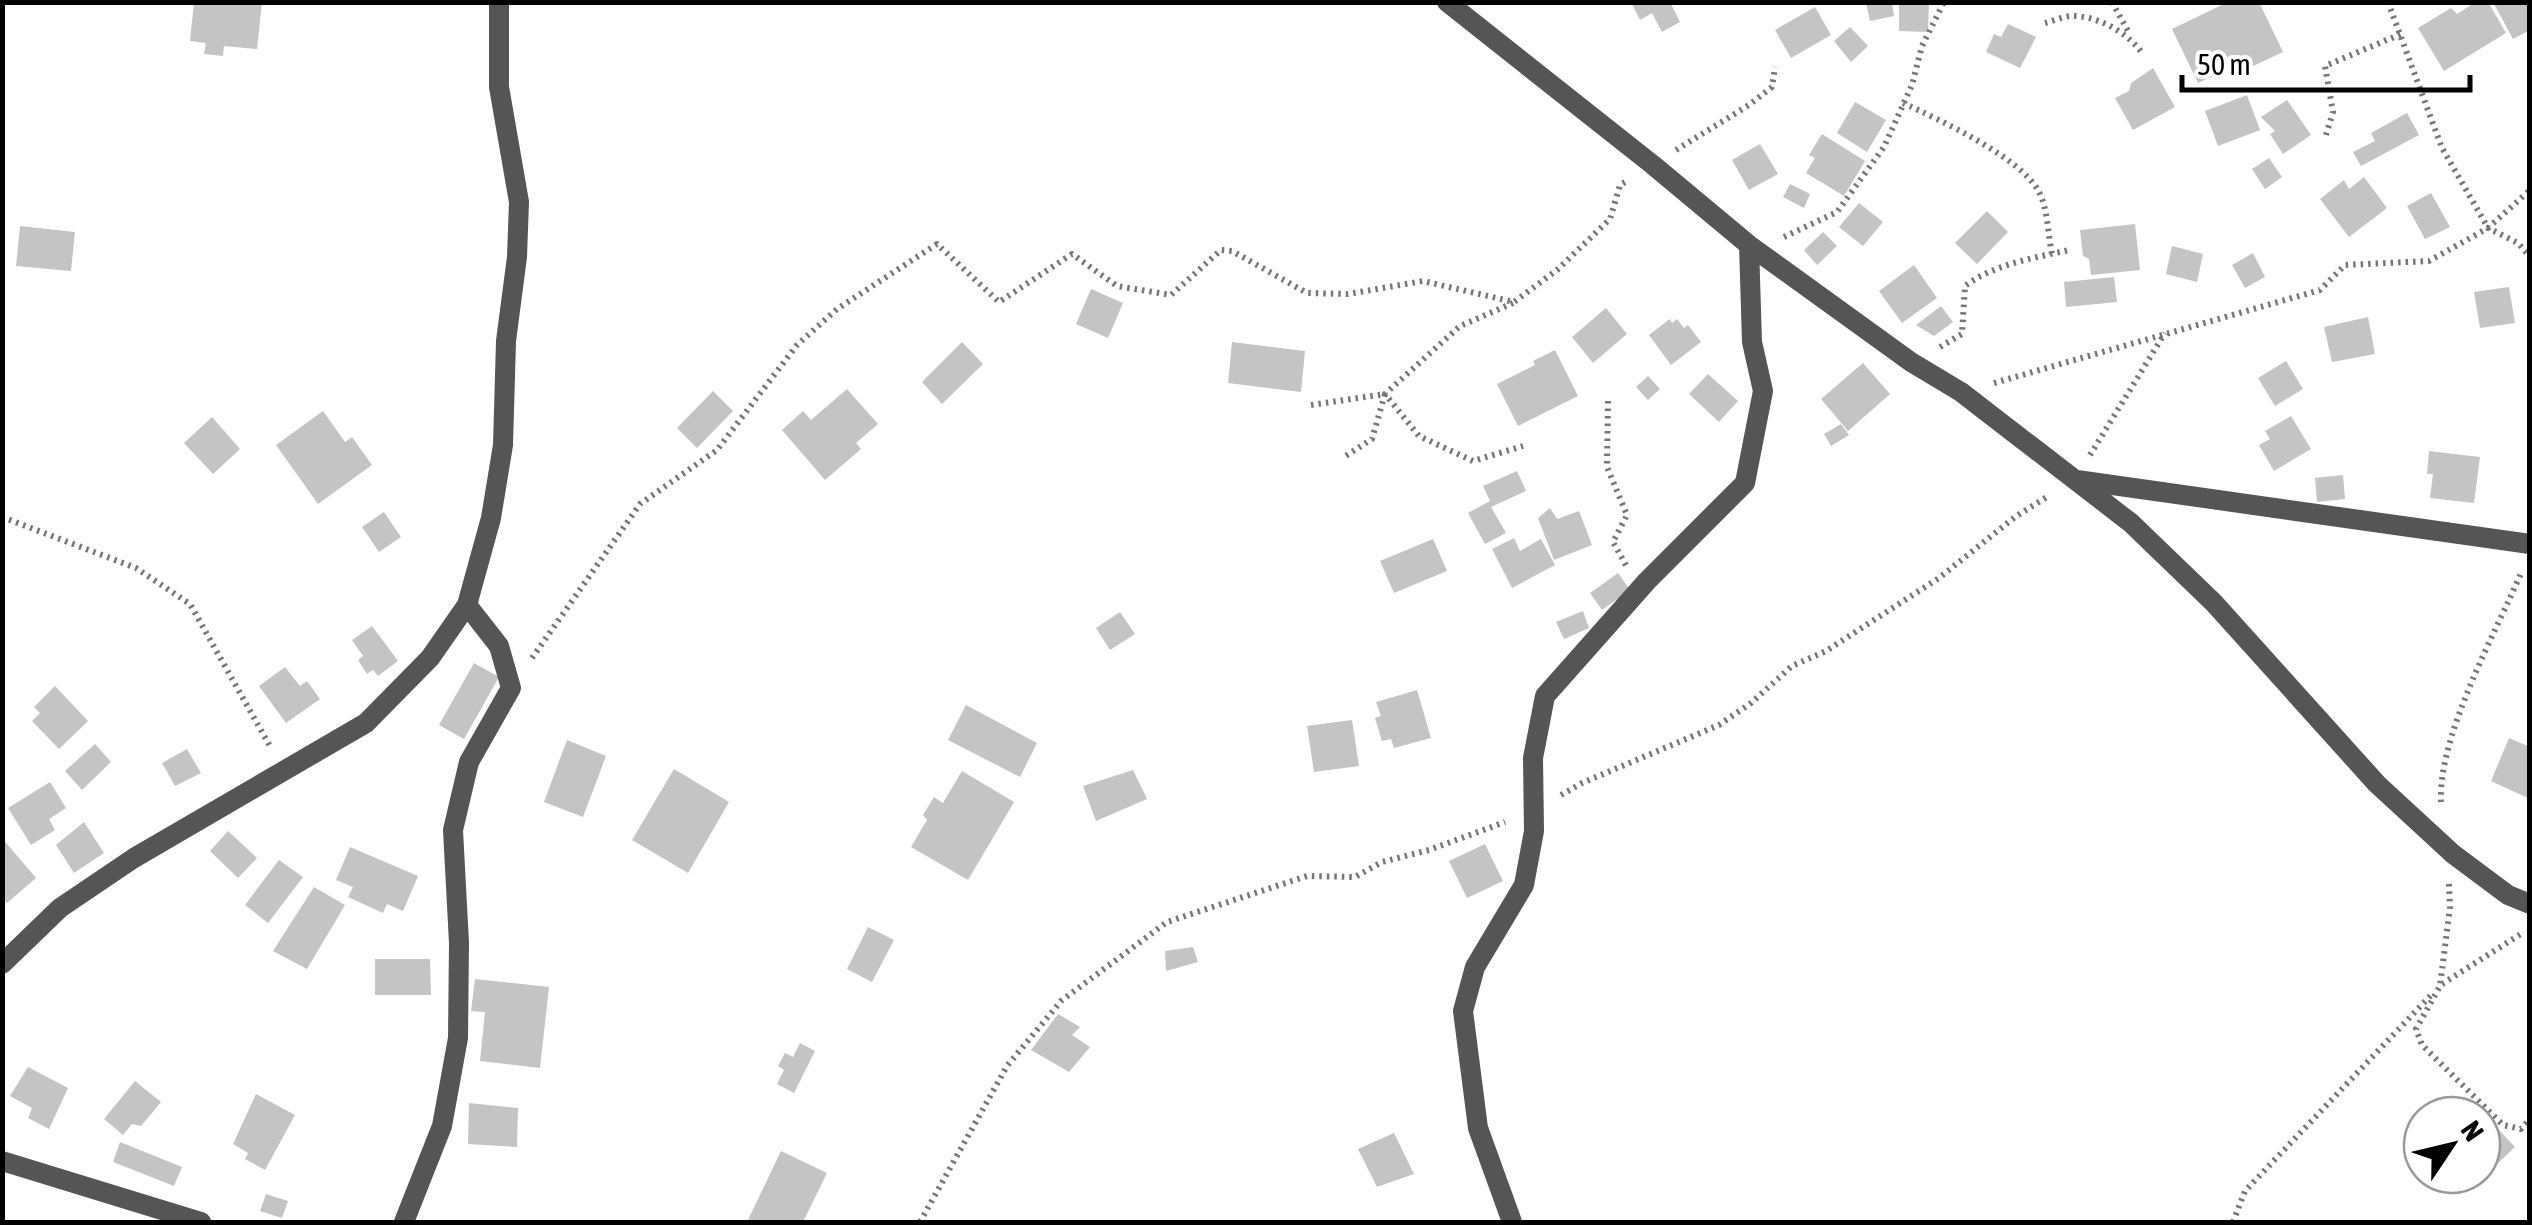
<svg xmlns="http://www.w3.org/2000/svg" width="2532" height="1225" viewBox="0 0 2532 1225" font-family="'Asap Condensed',sans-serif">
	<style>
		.building { fill: #c4c4c4 }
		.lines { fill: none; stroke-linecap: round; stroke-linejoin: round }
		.path { stroke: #777; stroke-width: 6; stroke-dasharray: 2.5 5; stroke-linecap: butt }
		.minor { stroke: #555; stroke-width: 20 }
		.tertiary { stroke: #555; stroke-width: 20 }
	</style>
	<rect width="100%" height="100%" fill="#fff"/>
	<!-- building -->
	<path class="building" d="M194 2H262L257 49 224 46 223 56 204 54 206 43 190 41Z
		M1631 2H1670L1680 22 1662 32 1652 13 1640 20Z
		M1892 2 1894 16 1870 21 1866 3Z
		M1899 2H1929L1928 32 1899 31Z
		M2228 2H2259L2283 52 2253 66 2247 60 2198 83 2172 29Z
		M2476 2H2488L2506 33 2444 71 2418 28 2451 8 2457 14Z
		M2493 2H2530V30L2513 39Z
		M1815 7 1831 35 1791 58 1775 30Z
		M2008 24 2036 37 2020 68 1986 52 1994 34 2001 37Z
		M1850 27 1868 46 1851 62 1834 41Z
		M2153 68 2175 107 2133 130 2115 98 2129 91 2131 83Z
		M2247 95 2260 130 2218 146 2205 111Z
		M2287 100 2311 135 2283 154 2270 134 2275 131 2261 117Z
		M1855 102 1886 120 1867 152 1837 133Z
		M2407 113 2419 135 2361 166 2353 152 2375 141 2371 133Z
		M1822 134 1865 161 1844 196 1806 173 1815 158 1809 155Z
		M1760 144 1778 174 1749 190 1732 160Z
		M2269 158 2282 177 2265 189 2252 169Z
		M2364 177 2387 208 2349 237 2320 199 2344 180 2349 189Z
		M1790 184 1810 194 1804 208 1783 197Z
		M2431 193 2450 227 2425 239 2407 206Z
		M1859 203 1883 222 1863 246 1839 227Z
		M1987 211 2008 232 1977 264 1955 243Z
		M2135 224 2140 270 2091 275 2089 259 2083 256 2080 230Z
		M20 226 75 232 71 271 16 266Z
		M1823 232 1837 246 1817 265 1804 250Z
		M2172 246 2203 254 2197 282 2166 274Z
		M2253 253 2265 277 2245 288 2232 265Z
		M1914 265 1937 298 1902 323 1879 291Z
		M2114 277 2117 302 2066 307 2064 282Z
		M2509 287 2515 323 2480 328 2474 292Z
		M1091 289 1123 303 1108 338 1076 324Z
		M1941 306 1953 322 1934 336 1916 325Z
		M1606 308 1627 334 1593 363 1572 337Z
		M2368 317 2375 354 2332 362 2324 327Z
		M1670 319 1672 323 1677 319 1684 328 1688 325 1701 342 1671 365 1649 335Z
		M962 342 983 364 942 404 922 382Z
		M1232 342 1305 351 1301 392 1228 383Z
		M1555 350 1578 396 1518 426 1497 384 1535 365 1533 361Z
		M2286 361 2303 389 2275 406 2258 378Z
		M1863 363 1890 394 1848 431 1821 399Z
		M1708 374 1738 401 1719 422 1689 394Z
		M1648 376 1660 389 1648 400 1636 387Z
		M847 389 878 424 856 443 861 449 825 480 782 430 803 411 811 420Z
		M713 391 733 411 697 448 677 428Z
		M323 411 345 442 352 437 372 465 318 504 276 445Z
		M2291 416 2311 449 2274 471 2259 445 2270 439 2265 431Z
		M212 417 240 449 213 474 184 443Z
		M1841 424 1849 435 1831 446 1824 434Z
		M2429 451 2480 457 2474 503 2430 498 2433 474H2427Z
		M1517 471 1526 491 1491 507 1506 533 1485 544 1468 513 1490 501 1483 486Z
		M2343 475 2345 499 2317 502 2315 478Z
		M1550 508 1557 519 1579 511 1592 545 1554 560 1538 518Z
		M384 512 401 537 379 552 362 527Z
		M1514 538 1520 551 1541 539 1555 565 1512 588 1492 549Z
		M1433 539 1447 571 1394 593 1380 561Z
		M1618 573 1630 590 1602 610 1590 593Z
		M1583 611 1589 628 1564 639 1556 622Z
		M1120 612 1135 634 1110 650 1096 628Z
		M372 626 398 661 378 676 373 670 367 674 358 660 363 656 352 640Z
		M474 663 499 677 464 739 439 725Z
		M285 667 300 686 307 681 320 699 286 723 259 686Z
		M55 686 88 721 59 749 32 721 40 713 34 707Z
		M1417 690 1431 738 1394 748 1391 739 1382 741 1375 718 1381 716 1376 702Z
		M966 705 1037 743 1020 777 948 740Z
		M1352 720 1359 766 1314 772 1307 726Z
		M2509 738 2530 747V799L2491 781Z
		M567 740 606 756 583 817 544 802Z
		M95 744 111 762 82 790 65 771Z
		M187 749 201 773 175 786 162 763Z
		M674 769 729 802 688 873 632 840Z
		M1133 770 1147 799 1096 821 1083 786Z
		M962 771 1014 802 968 880 911 847 927 820 923 815 934 797 943 803Z
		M50 782 66 808 49 819 55 830 31 845 8 808Z
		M84 822 104 853 74 873 56 845Z
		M228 831 257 858 238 878 210 851Z
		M2 838 36 878 7 903 2 897Z
		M1485 844 1503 881 1467 898 1449 861Z
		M350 847 418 876 403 911 387 904 383 913 348 897 353 887 336 880Z
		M279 860 303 877 268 923 245 905Z
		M314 887 345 905 307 969 273 951Z
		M868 927 894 940 872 982 847 969Z
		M1193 947 1198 962 1166 971 1165 951Z
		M375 959H430L431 995H375Z
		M475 979 549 987 540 1068 480 1061 485 1012 471 1011Z
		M1058 1014 1080 1027 1072 1035 1090 1047 1069 1072 1031 1050Z
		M800 1043 815 1051 794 1093 777 1084 784 1070 778 1066 785 1053 793 1057Z
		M28 1067 68 1088 49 1129 28 1118 32 1108 10 1096Z
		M135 1081 161 1102 141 1126 132 1124 123 1135 104 1119Z
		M256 1094 295 1115 265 1170 245 1159 248 1153 233 1144Z
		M469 1103 518 1108 517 1147 468 1144Z
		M2499 1130 2515 1147 2473 1187 2462 1175H2482V1146Z
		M1394 1133 1414 1174 1377 1187 1358 1149Z
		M120 1142 182 1167 174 1186 113 1162Z
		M781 1151 827 1173 803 1222H747Z
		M266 1194 288 1201 282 1218 260 1211Z"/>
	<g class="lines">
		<!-- path -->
		<path class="path" d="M2112 2 2129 33
			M2388 2 2442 148 2488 228 2530 190
			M2045 23C2053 21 2062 17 2070 16 2097 15 2127 32 2142 53
			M1903 103C1938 119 2022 158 2039 192 2048 209 2048 236 2052 254
			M2326 135 2333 112 2325 66 2401 34
			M1676 150 1749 105 1772 87 1775 67
			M1784 237 1837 212 1884 147 1912 85 1922 46 1944 2
			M1513 303 1460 326 1385 394 1419 436 1473 461 1523 446
			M1940 347 1962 334 1965 286C1994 264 2034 258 2069 250
			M1994 383 2320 290 2345 265 2429 261 2488 228 2518 243 2530 257
			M1608 401 1607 467 1627 515 1613 542 1627 567
			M1311 405 1385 394 1372 439 1344 457
			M2090 455 2165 333
			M2 517 136 568 190 604 271 748
			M532 658 640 504 717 450 797 345 837 309 937 244 999 302 1072 254 1117 286 1171 295 1221 250 1232 251 1307 293 1348 294 1423 281 1514 302 1557 270 1610 219 1620 185 1627 181
			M1561 795 1582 783 1719 725 1751 703 1792 666 1826 651 1939 578 2015 517 2050 495
			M2441 802C2438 736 2495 634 2522 571
			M2449 884 2450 907 2440 986 2416 1029 2422 1045 2503 1125 2521 1129 2530 1119
			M2442 984 2524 932
			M920 1222 1007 1066 1061 1001 1167 922 1307 876 1355 877 1382 862 1429 850 1505 822
			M2233 1222 2245 1191 2433 993"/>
		<!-- minor -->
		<path class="minor" d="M1447 2 1653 165 1749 245 1911 362 1961 392 2131 523 2214 603 2377 784 2453 854 2508 895 2530 904
			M2077 480 2530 544
			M2 964 60 908 134 858 366 723 430 658 467 605 491 518 503 445 506 341 517 257 519 202 499 87V2
			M404 1222 442 1126 458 1038 459 943 453 830 469 762 511 688 499 646 467 605
			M1512 1222 1478 1128 1463 1011 1475 967 1524 885 1534 831 1533 758 1545 696 1647 581 1745 483 1763 391 1752 342 1749 245"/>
		<!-- tertiary -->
		<path class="tertiary" d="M2 1161 201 1222"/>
	</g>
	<!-- border -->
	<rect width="2532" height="1225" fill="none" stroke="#000000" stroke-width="10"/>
	<!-- north arrow -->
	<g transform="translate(2452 1145) rotate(55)"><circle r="48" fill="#ffffff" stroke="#999999" stroke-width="2.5"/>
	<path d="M0-8L18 38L0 25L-18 38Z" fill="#000000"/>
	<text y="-15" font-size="28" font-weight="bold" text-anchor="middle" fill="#000000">N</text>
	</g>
	<!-- scale -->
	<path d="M2182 75v15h288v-15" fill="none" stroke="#000000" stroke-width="5"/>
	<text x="2197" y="75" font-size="30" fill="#000000" stroke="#ffffff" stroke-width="8" paint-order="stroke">50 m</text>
</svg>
